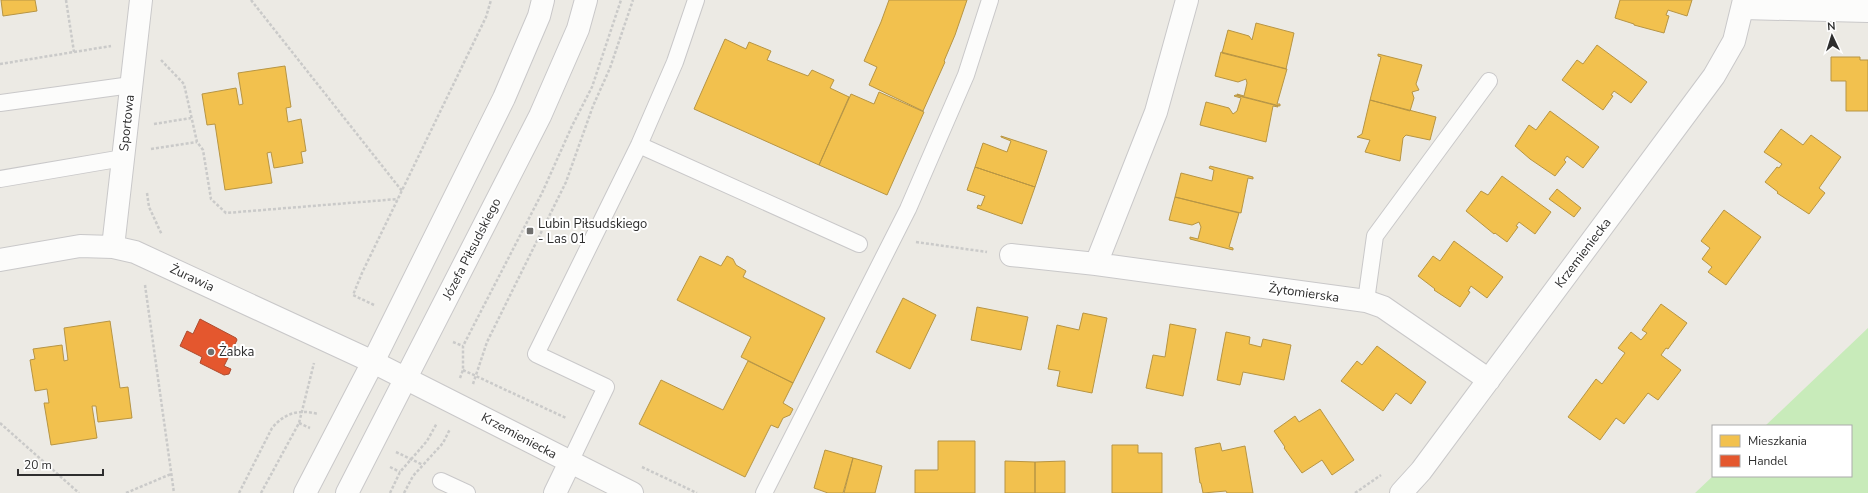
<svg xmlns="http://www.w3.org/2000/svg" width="1868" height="493" viewBox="0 0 1868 493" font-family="'Nunito Sans',sans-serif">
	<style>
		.green { fill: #c8ebba }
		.homes { fill: #f2c14e; stroke: #b79544 }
		.shops { fill: #e4572e; stroke: #ad4b2e }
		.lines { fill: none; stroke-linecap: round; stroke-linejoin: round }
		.service-casing { stroke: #c9c8c9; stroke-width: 18 }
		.minor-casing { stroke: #c9c8c9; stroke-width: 24 }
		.tertiary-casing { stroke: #c9c8c9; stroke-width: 24 }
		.path { stroke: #cacac9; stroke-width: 2.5; stroke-dasharray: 3 2; stroke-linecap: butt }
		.service { stroke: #fcfcfb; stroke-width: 16 }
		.minor { stroke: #fcfcfb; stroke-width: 22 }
		.tertiary { stroke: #fcfcfb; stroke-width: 22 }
		.poi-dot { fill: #70706e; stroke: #fff; stroke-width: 1.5 }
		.labels { text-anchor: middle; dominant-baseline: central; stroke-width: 4; stroke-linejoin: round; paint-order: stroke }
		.street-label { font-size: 13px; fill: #2e2e2e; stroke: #fff }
		.poi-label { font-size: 13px; fill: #2e2e2e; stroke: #fff; text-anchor: start }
	</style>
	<rect width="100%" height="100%" fill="#eceae4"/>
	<!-- green -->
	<path class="green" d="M1868 328V493H1695L1713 476H1851V426H1765Z"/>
	<!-- homes -->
	<path class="homes" d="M1 0H35L37 11 3 16Z
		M889 0H967L955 35 944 61 945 62 923 111 869 85 877 67 864 61 881 22Z
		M1620 0H1692L1687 16 1668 10 1666 15 1669 16 1664 33 1634 25V24L1615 18Z
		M1256 23 1294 33 1286 69 1222 53 1228 30 1249 36 1252 40Z
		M725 39 746 49 749 42 771 51 767 60 808 76 812 70 834 80 830 88 849 97 819 165 694 109Z
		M1597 45 1647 82 1631 103 1614 91 1611 95 1613 96 1603 110 1562 80 1577 60 1583 64Z
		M1221 52 1287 69 1277 104H1280V106L1237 95V94L1244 96 1247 83 1246 79 1238 82 1215 76Z
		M1378 54 1422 65 1416 84 1419 90 1412 92 1414 98 1410 111 1370 100 1381 57 1378 56Z
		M1831 57H1860V60H1868V111H1846V81H1831Z
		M285 66 291 107 286 108 288 122 301 119 306 151 301 152 303 163 274 168 271 152 267 153 272 183 225 190 215 124 207 125 202 94 236 88 239 105 243 104 238 73Z
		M879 92 924 112 887 195 819 165 851 94 874 104Z
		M1235 95 1278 106V107L1273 106 1266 142 1200 125 1206 102 1229 108 1233 114 1237 111 1241 98 1234 96Z
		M1370 100 1436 117 1430 140 1406 135 1403 138 1400 161 1365 152 1370 140 1357 137 1362 134Z
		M1550 111 1599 147 1583 168 1567 156 1564 160 1566 162 1555 176 1530 159 1515 146 1529 125 1536 130Z
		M1781 129 1803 145 1811 135 1841 157 1819 188 1825 193 1809 214 1777 193 1778 192 1765 182 1777 167 1779 168 1782 164 1764 152Z
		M1001 136 1047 151 1035 187 975 167 983 143 1007 152 1011 141 1001 137Z
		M1210 166 1253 177V179L1248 178 1241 213 1175 197 1181 173 1212 181 1214 170 1209 168Z
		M975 167 1035 187 1022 224 977 208 978 205 981 206 985 196 967 190Z
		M1502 176 1551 212 1535 234 1519 222 1516 226 1518 227 1507 242 1495 233 1494 234 1466 211 1481 191 1488 195Z
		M1557 189 1581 208 1574 217 1549 199Z
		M1175 197 1239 213 1229 247 1233 248V250L1190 239V237L1198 239 1201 227 1199 222 1192 225 1169 220Z
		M1724 210 1761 237 1726 285 1708 272 1712 267 1702 259 1710 248 1701 241Z
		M1454 241 1503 277 1487 298 1471 286 1468 291 1470 292 1460 307 1434 290 1435 289 1418 276 1433 256 1440 261Z
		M700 256 721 266 727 256 733 259 736 265 746 271 743 277 825 318 793 383 741 357 751 337 677 300Z
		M903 298 936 315 910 369 876 352Z
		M1661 304 1687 323 1668 349 1666 348 1661 355 1681 370 1658 400 1648 393 1624 424 1616 418 1600 440 1568 417 1596 379 1602 384 1625 353 1618 348 1631 332 1641 340 1647 333 1642 330Z
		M977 307 1028 317 1021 350 971 340Z
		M1083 313 1107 318 1092 393 1057 386 1060 371 1048 369 1057 325 1079 330Z
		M110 321 120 388 128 387 132 418 98 422 96 406H92L97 438 51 445 44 403H49L47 389 35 391 30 360 35 359 33 349 62 345 64 361 68 360 64 328Z
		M1170 324 1196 329 1183 396 1146 388 1153 355 1165 357Z
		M1226 332 1250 337 1249 344 1261 347 1263 339 1291 345 1284 380 1243 372 1240 385 1217 380Z
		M1377 346 1426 382 1411 404 1396 393 1383 411 1341 381 1357 361 1362 365Z
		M748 361 793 383 783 403 793 409 790 415 783 418 778 428 771 425 745 477 639 424 661 380 723 410Z
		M1320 409 1354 460 1332 475 1322 460 1302 473 1284 448 1285 447 1274 431 1295 416 1299 422Z
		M938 441H975V493H915V470H938Z
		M1220 443 1222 451 1245 446 1253 493H1227L1226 491 1203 493 1201 483H1200L1195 448Z
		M1112 445H1138V453H1162V493H1112Z
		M825 450 853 458 843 493H828L814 488Z
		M853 458 882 466 875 493H844Z
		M1005 461 1035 462V493H1005Z
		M1065 461V493H1035V462Z"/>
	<!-- shops -->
	<path class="shops" d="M200 319 236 338 237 340 224 366 231 369 229 374 224 375 200 363 202 357 180 346 187 331 193 334Z"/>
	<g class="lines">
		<!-- service casing -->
		<g class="service-casing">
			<path id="service" d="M0 103 131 85
				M639 145 859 244
				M0 179 123 158
				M1366 301 1375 236 1489 81
				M570 462 606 387 536 354 639 145 675 62 696 0
				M441 481 467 493
				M764 493 908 209 966 75 990 0"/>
		</g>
		<!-- minor casing -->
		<g class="minor-casing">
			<path id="minor" d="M1743 8 1868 11
				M113 247 141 0
				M1011 255 1096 264 1366 301 1383 307 1489 380
				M0 260 80 246 113 247 135 252 373 362 632 493
				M1096 264 1156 112 1187 0
				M555 493 570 462
				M1401 493 1421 471 1714 76 1734 41 1744 0"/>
		</g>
		<!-- tertiary casing -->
		<g class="tertiary-casing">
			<path id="tertiary" d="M305 493 373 362 504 98 539 16 543 0
				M347 493 540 116 578 29 586 0"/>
		</g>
		<!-- path -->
		<path class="path" d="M66 0 74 52
			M251 0 402 191
			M161 60 184 84 197 142 203 150 211 199 226 213 398 199
			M0 64 111 46
			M154 124 191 118
			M151 149 197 142
			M147 193 149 207 162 235
			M916 242 987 252
			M145 285 174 493
			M374 305 353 295 362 273 486 17 491 0
			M453 342 463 346
			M463 370 566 418
			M460 378 463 370V346L542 193 572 126 592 87 621 0
			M473 384 487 342 566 182 593 106 610 68 633 0
			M0 423 79 493
			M299 423 310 428
			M396 452 423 465
			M390 467 400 472
			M642 467 697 493
			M126 493 171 474
			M239 493 272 428C285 413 298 409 318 414
			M261 493 299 423 314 363
			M390 493 400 472 427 441 437 423
			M404 493 413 476 443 443 450 429
			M1355 493 1381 475"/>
		<!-- service -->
		<use href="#service" class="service"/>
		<!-- minor -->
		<use href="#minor" class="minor"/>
		<!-- tertiary -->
		<use href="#tertiary" class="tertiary"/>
	</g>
	<!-- markers -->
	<g class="poi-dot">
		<rect x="526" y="227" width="8" height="8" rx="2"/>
		<circle cx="211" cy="352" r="4"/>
	</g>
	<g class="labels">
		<!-- street labels -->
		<g class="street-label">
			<text transform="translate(127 123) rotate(-84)">Sportowa</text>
			<text transform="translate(472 249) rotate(-63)">Józefa Piłsudskiego</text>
			<text transform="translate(1583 253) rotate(-53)">Krzemieniecka</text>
			<text transform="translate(192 278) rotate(25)">Żurawia</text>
			<text transform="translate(1304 293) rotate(8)">Żytomierska</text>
			<text transform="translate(519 436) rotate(28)">Krzemieniecka</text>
		</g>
		<!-- poi labels -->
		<g class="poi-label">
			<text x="538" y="224">Lubin Piłsudskiego<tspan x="538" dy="15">- Las 01</tspan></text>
			<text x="219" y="352">Żabka</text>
		</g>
	</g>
	<!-- legend -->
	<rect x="1712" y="425" width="140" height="52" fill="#ffffff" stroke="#ababab"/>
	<rect x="1720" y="435" width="20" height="12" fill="#f2c14e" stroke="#ababab"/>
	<text x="1748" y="445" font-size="12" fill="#2e2e2e">Mieszkania</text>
	<rect x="1720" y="455" width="20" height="12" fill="#e4572e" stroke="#ababab"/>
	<text x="1748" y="465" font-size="12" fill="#2e2e2e">Handel</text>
	<!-- north arrow -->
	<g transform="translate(1832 36) rotate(356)" stroke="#ffffff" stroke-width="3" paint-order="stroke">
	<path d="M0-3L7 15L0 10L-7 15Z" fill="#2e2e2e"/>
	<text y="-6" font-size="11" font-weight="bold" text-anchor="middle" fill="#2e2e2e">N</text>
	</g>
	<!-- scale -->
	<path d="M18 469v6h85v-6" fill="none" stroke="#2e2e2e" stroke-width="2"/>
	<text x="24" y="469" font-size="12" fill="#2e2e2e" stroke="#ffffff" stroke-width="3" paint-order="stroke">20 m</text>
</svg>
